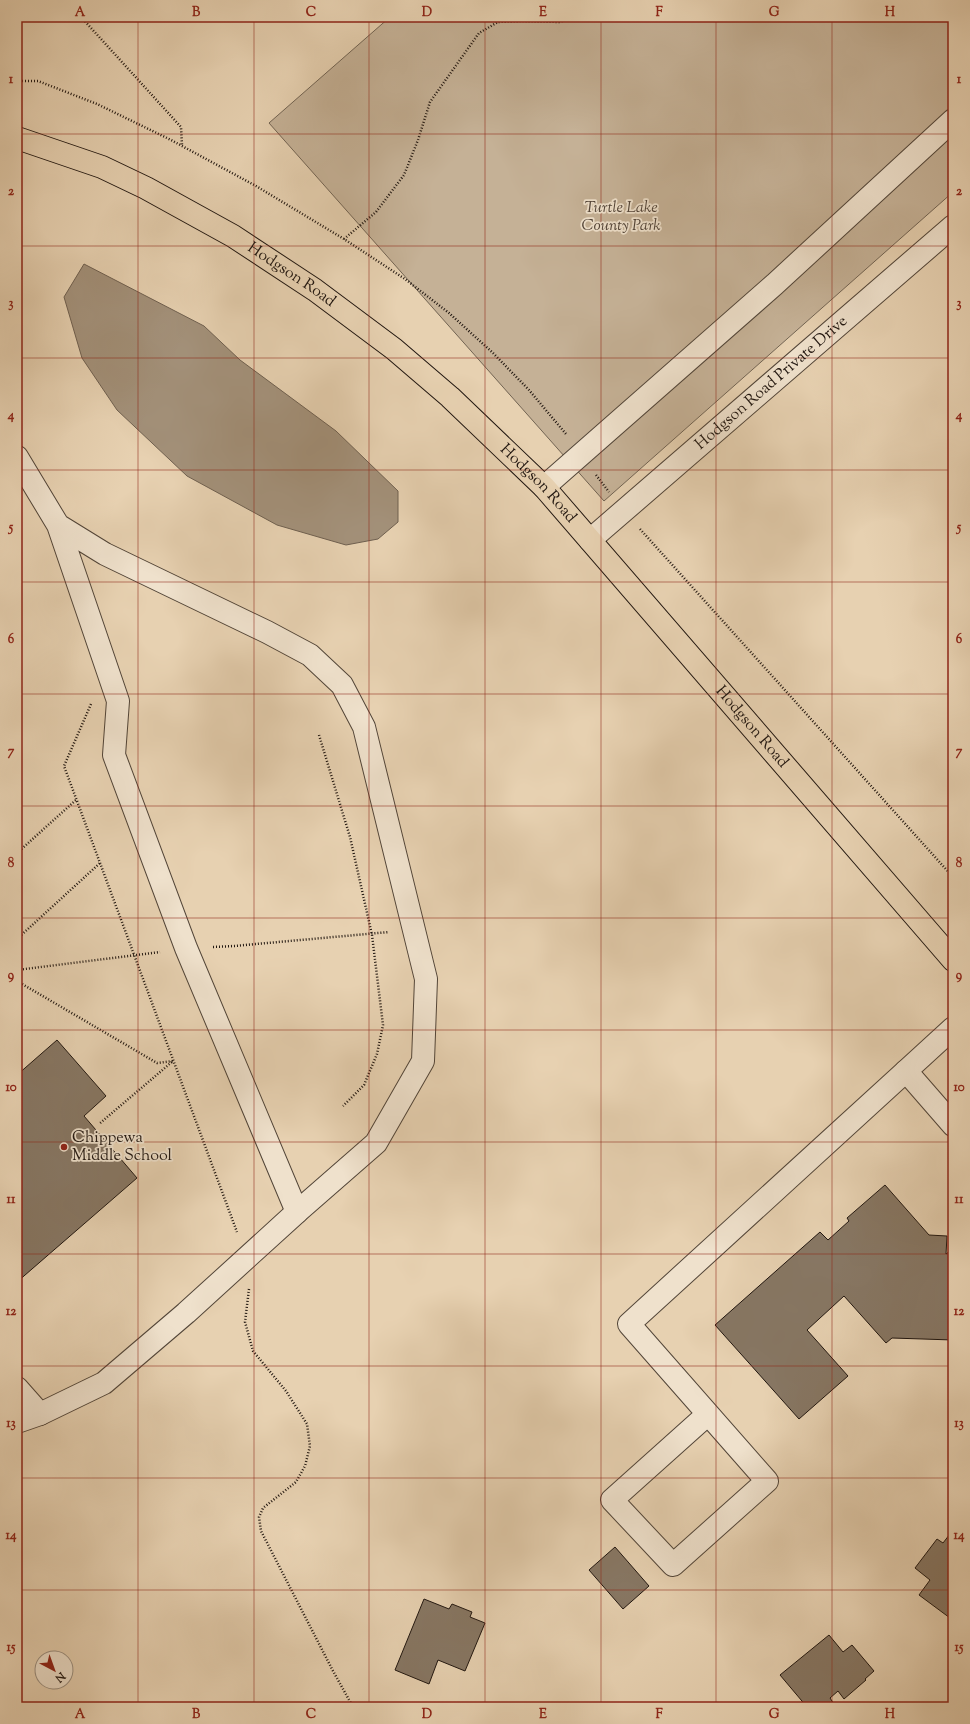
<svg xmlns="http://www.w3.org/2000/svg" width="970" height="1724" viewBox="0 0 970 1724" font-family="'Sorts Mill Goudy',serif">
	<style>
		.green { fill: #c5b196; stroke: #726453 }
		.water { fill: #a3917a; stroke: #6f6050 }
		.building { fill: #877764; stroke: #201610 }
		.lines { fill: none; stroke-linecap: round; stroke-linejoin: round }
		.minor-casing { stroke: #524538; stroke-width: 24 }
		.major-casing { stroke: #201610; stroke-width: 24 }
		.path { stroke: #201610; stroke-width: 2.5; stroke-dasharray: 1 2; stroke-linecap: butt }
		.minor { stroke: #efe1cc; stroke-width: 22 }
		.major { stroke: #e7d1b1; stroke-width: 22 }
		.grid { fill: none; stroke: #8f2418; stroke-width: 1; stroke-opacity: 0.55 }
		.poi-dot { fill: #8f2418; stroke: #efe1cc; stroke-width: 1.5 }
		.labels { text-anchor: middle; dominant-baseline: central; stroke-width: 3.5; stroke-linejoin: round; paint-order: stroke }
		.park-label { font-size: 16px; font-style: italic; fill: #524438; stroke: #efe1cc }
		.street-label { font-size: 16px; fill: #201610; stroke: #efe1cc }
		.poi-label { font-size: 16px; fill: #201610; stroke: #efe1cc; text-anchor: start }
		.neatline { fill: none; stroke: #8f2418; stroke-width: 1.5 }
		.grid-label { font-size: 13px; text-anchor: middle; font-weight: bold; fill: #8f2418 }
	</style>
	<rect width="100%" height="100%" fill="#e7d1b1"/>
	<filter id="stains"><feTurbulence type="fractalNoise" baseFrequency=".005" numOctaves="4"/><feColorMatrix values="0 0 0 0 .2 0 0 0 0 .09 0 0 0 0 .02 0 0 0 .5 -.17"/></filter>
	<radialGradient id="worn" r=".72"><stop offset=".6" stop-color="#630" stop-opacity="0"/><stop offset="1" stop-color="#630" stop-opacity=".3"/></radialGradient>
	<!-- green -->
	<path class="green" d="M390 17H953V192L604 501 269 123Z"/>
	<!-- water -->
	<path class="water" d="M84 264 204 326 240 360 336 431 398 491V522L378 539 346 545 277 525 187 476 117 410 82 358 64 297Z"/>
	<!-- building -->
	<path class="building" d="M57 1040 106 1096 84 1116 137 1178 17 1282V1075Z
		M885 1185 929 1235 947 1236 946 1254 953 1249V1340L892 1338 886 1343 844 1296 807 1330 848 1376 799 1419 715 1325 820 1232 828 1240 849 1221 847 1218Z
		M953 1530V1615L950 1618 919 1595 930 1580 915 1568 937 1539 943 1543Z
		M615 1547 649 1586 623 1609 589 1570Z
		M424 1599 449 1609 452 1604 472 1612 470 1617 485 1623 465 1671 438 1660 429 1684 395 1670Z
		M829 1635 843 1652 852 1645 874 1671 865 1679 866 1680 844 1699 838 1691 830 1698 834 1704 830 1707H807L780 1675Z"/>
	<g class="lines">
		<!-- minor casing -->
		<g class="minor-casing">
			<g id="minor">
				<path d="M17 457 58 525 118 701 114 755 186 948 297 1212 376 1143 423 1061 426 979 364 727 342 685 310 655 267 632 105 554 58 525"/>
				<path d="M544 487 775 284 953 120"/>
				<path id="s1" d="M590 540 953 226"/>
				<path d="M953 1028 906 1071 953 1125"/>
				<path d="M17 1388 40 1414 104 1383 186 1313 297 1212"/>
				<path d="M708 1414 612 1500 673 1565 767 1481 629 1324 906 1071"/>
				<path d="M17 1422 40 1414"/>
			</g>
		</g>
		<!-- major casing -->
		<g class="major-casing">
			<g id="major">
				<path id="s2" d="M17 138 102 167 146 188 233 236 315 290 394 349 450 397 544 487 953 960"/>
			</g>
		</g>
		<!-- path -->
		<path class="path" d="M81 17 181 127 182 145
			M22 81H38L97 104 171 140 256 186 344 239 405 279 449 313 493 353 529 390 566 434
			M344 239 376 212 404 175 418 140 430 102 479 33 498 22 521 21 559 22 575 17
			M596 475 609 492
			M640 529 953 877
			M91 704 64 766 237 1232
			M319 735 350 837 372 935 383 1025 377 1054 364 1085 343 1106
			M17 853 76 800
			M17 939 100 863
			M213 947 234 946 389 932
			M17 970 160 952
			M17 981 157 1063 173 1061 99 1124
			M249 1289 245 1322 253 1351 286 1391 307 1424 310 1446 305 1466 296 1482 263 1508 259 1517 261 1531 333 1671 353 1707"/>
		<!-- minor -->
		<use href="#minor" class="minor"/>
		<!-- major -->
		<use href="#major" class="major"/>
	</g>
	<!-- grid -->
	<path class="grid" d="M138 17V1707M254 17V1707M369 17V1707M485 17V1707M601 17V1707M716 17V1707M832 17V1707M17 134H953M17 246H953M17 358H953M17 470H953M17 582H953M17 694H953M17 806H953M17 918H953M17 1030H953M17 1142H953M17 1254H953M17 1366H953M17 1478H953M17 1590H953"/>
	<!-- markers -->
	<circle class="poi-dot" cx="64" cy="1147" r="4"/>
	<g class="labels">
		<!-- park labels -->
		<g class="park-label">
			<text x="621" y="208">Turtle Lake<tspan x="621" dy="18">County Park</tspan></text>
		</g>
		<!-- street labels -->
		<g class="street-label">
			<text stroke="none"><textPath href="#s2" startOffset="308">Hodgson Road</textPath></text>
			<text stroke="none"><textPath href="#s1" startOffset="240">Hodgson Road Private Drive</textPath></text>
			<text stroke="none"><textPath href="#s2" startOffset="632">Hodgson Road</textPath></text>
			<text stroke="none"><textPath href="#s2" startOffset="956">Hodgson Road</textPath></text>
		</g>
		<!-- poi labels -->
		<g class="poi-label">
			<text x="72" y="1138">Chippewa<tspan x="72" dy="18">Middle School</tspan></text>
		</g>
	</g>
	<!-- margin -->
	<rect width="970" height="1724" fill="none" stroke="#e7d1b1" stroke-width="44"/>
	<!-- north arrow -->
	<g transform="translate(54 1670) rotate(139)"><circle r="19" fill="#efe1cc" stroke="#9c9081"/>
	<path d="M0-3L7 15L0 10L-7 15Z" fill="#8f2418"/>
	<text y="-6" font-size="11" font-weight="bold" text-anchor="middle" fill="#201610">N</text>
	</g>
	<rect x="22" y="22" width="926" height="1680" class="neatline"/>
	<g class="grid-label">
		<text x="80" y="16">A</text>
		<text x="196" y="16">B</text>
		<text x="311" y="16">C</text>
		<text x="427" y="16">D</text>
		<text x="543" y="16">E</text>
		<text x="659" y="16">F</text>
		<text x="774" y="16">G</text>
		<text x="890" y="16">H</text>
		<text x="11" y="83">1</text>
		<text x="959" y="83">1</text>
		<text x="11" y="195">2</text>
		<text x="959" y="195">2</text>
		<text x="11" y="307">3</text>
		<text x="959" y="307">3</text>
		<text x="11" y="419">4</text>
		<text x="959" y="419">4</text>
		<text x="11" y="531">5</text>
		<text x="959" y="531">5</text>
		<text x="11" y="643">6</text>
		<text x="959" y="643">6</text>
		<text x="11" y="755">7</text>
		<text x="959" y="755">7</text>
		<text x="11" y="867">8</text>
		<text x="959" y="867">8</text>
		<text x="11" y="979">9</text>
		<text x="959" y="979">9</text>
		<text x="11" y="1091">10</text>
		<text x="959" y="1091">10</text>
		<text x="11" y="1203">11</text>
		<text x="959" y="1203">11</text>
		<text x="11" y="1315">12</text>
		<text x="959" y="1315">12</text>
		<text x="11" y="1427">13</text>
		<text x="959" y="1427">13</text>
		<text x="11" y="1539">14</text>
		<text x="959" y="1539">14</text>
		<text x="11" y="1651">15</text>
		<text x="959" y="1651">15</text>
		<text x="80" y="1718">A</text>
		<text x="196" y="1718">B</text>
		<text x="311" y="1718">C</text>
		<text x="427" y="1718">D</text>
		<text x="543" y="1718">E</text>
		<text x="659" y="1718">F</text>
		<text x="774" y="1718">G</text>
		<text x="890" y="1718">H</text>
	</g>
	<rect width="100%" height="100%" filter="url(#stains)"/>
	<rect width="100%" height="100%" fill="url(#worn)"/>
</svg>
